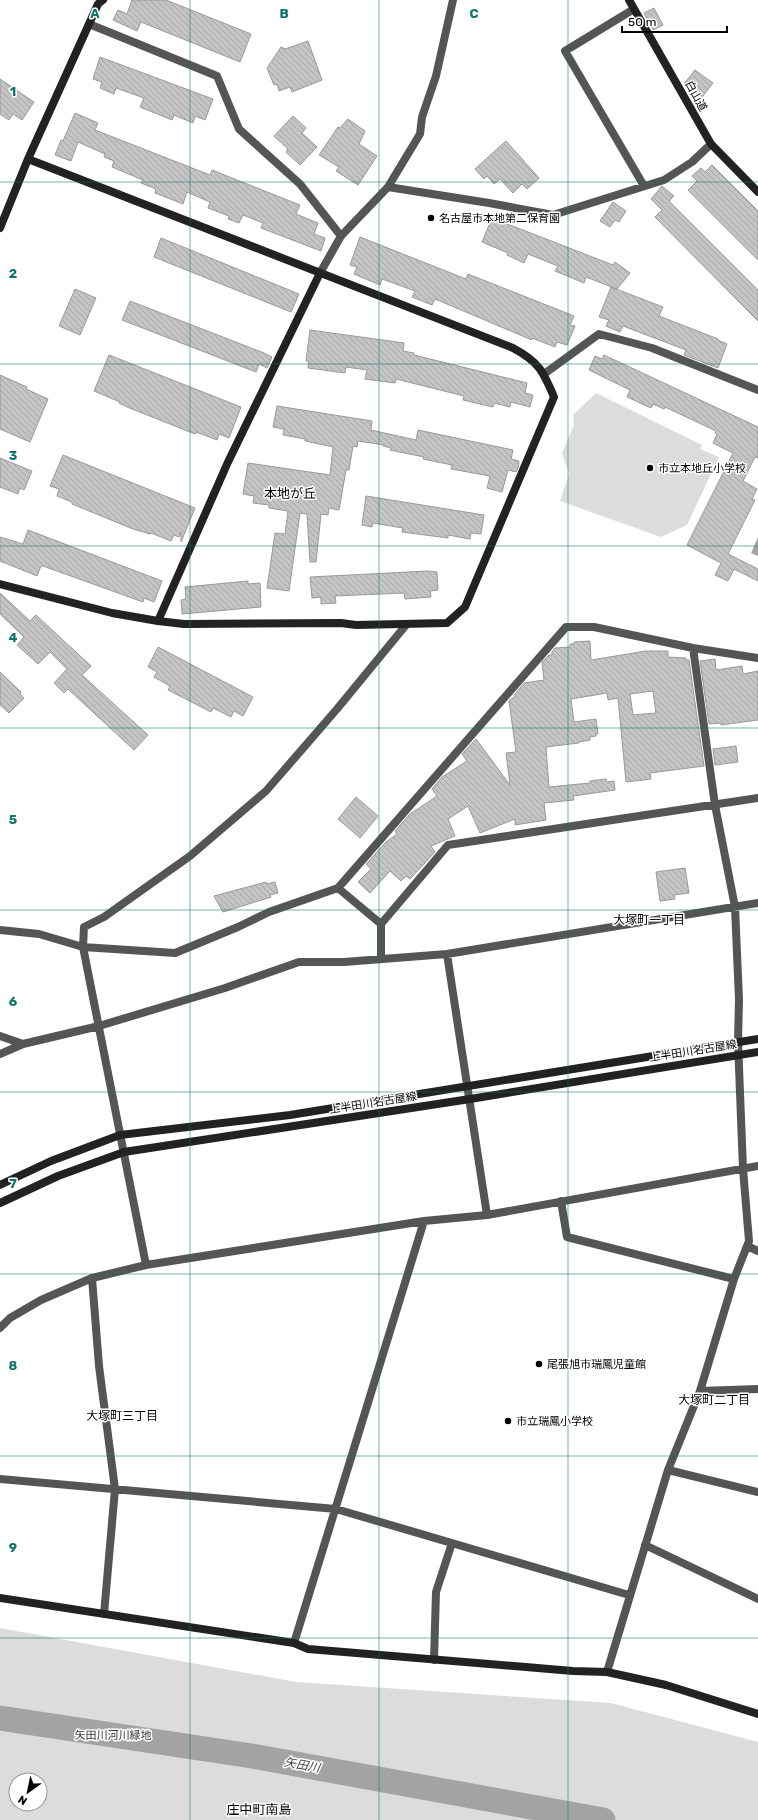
<svg xmlns="http://www.w3.org/2000/svg" width="758" height="1820" viewBox="0 0 758 1820" font-family="Rubik,'Noto Sans JP',sans-serif">
	<style>
		.green { fill: #dcdcdc; fill-rule: evenodd }
		.water { fill: #a3a3a3 }
		.lines { fill: none; stroke-linecap: round; stroke-linejoin: round }
		.river { stroke: #a3a3a3; stroke-width: 25 }
		.building { fill: url(#building-back-hatch); stroke: #999; fill-rule: evenodd }
		.street { stroke: #555; stroke-width: 8 }
		.secondary { stroke: #222; stroke-width: 8 }
		.grid { fill: none; stroke: #0f766e; stroke-width: 1; stroke-opacity: 0.55 }
		.poi-dot { fill: #000; stroke: #fff; stroke-width: 1.5 }
		.labels { text-anchor: middle; dominant-baseline: central; stroke-width: 3; stroke-linejoin: round; paint-order: stroke }
		.street-label { font-size: 11px; fill: #000; stroke: #fff }
		.poi-label { font-size: 11px; fill: #000; stroke: #fff; text-anchor: start }
		.park-label { font-size: 11px; fill: #333; stroke: #fff }
		.neighbourhood-label { font-size: 12px; fill: #000; stroke: #fff }
		.water-label { font-size: 12px; font-style: italic; fill: #444; stroke: #fff }
		.quarter-label { font-size: 13px; fill: #000; stroke: #fff }
		.grid-label { font-size: 13px; text-anchor: middle; font-weight: bold; fill: #0f766e; stroke: #fff; stroke-width: 3; stroke-linejoin: round; paint-order: stroke }
	</style>
	<defs>
		<pattern id="building-back-hatch" width="6" height="6" patternUnits="userSpaceOnUse"><rect width="6" height="6" fill="#c4c4c4"/><path d="M-1 5l2 2M0 0l6 6M5-1l2 2" fill="none" stroke="#a7a7a7"/></pattern>
	</defs>
	<rect width="100%" height="100%" fill="#fff"/>
	<!-- green -->
	<path class="green" d="M596 393 702 445 700 449 719 457 687 525 661 537 560 501 569 474 562 453 574 425 573 415Z
		M0 1628 296 1682 611 1703 758 1742V1820H0ZM16 1780H40V1804H16Z"/>
	<!-- water -->
	<path class="water" d="M758 537V556L751 553Z"/>
	<g class="lines">
		<!-- river -->
		<path class="river" d="M0 1718 252 1756 603 1820"/>
	</g>
	<!-- building -->
	<path class="building" d="M132 0H166L251 34 240 62 141 22 137 31 113 20 118 10 127 14Z
		M654 8 663 25 653 30 644 13Z
		M308 41 322 80 292 92 290 87 279 91 277 84 274 85 267 68 281 47 285 49Z
		M100 57 213 99 205 120 195 116 193 123 174 115 172 120 140 107 144 98 116 88 114 94 100 88 102 82 93 79Z
		M695 70 713 83 702 97 684 84Z
		M0 79 34 102 22 120 13 114 9 120 0 114Z
		M75 113 98 123 95 130 210 175 212 170 300 205 296 214 318 223 314 234 325 238 321 251 261 228 263 223 243 215 239 223 228 219 229 216 208 208 210 202 187 192 183 204 155 193 156 189 141 183 143 180 112 167 114 161 104 157 105 154 78 142 71 161 55 155 61 140 63 141Z
		M293 116 306 128 302 133 317 147 300 165 286 152 288 149 274 136Z
		M348 119 365 131 359 144 377 156 358 185 336 171 339 167 319 155 338 127 340 128Z
		M506 141 539 178 527 189 522 184 513 193 500 179 494 184 487 176 484 179 475 169Z
		M712 165 758 211V260L688 190 697 181 692 176 701 168 705 172Z
		M662 186 674 196 669 201 758 290V321L655 217 662 210 651 199Z
		M613 202 626 211 619 222 615 220 610 227 600 221Z
		M492 218 613 265 615 262 630 273 617 289 586 277 584 283 555 271 558 266 528 254 524 263 507 255 508 253 482 242Z
		M360 237 466 279 468 274 574 316 570 325 575 326 567 345 557 342 555 347 532 338V340L435 299 432 305 412 297 415 291 382 279 380 285 354 274 357 267 350 265Z
		M161 238 299 294 291 312 154 257Z
		M611 287 663 307 659 316 718 339V340L727 344 718 368 684 355 686 350 623 326 620 332 606 326 609 320 599 317Z
		M75 289 96 298 80 335 59 326Z
		M130 301 264 353 272 357 267 368 259 364 256 372 122 320Z
		M310 330 404 343 403 351 414 353V355L527 383 525 393 533 395 530 407 511 402 510 407 494 403 493 407 463 400 464 396 396 379 395 383 365 379 367 370 346 367 345 373 308 368 309 361H306Z
		M109 355 241 407 229 438 219 434 217 440 196 432 195 434 127 407 119 403 120 402 94 391Z
		M604 355 758 427V458L755 457 743 481 757 489 752 499 755 500 728 554 758 569V581L734 569 728 581 715 575 721 563 687 545 733 453 713 443 717 434 715 433 716 431 665 407 664 409 653 404 651 408 627 397 630 390 589 370 595 356 602 359Z
		M0 375 27 387 26 389 48 399 30 442 0 429Z
		M277 406 372 421 371 430 416 440 418 430 513 450 511 459 519 461 518 469 516 472 508 470 502 492 487 488 490 476 451 469 452 465 423 459 424 457 390 450 391 448 383 446 384 445 358 441 357 447 353 446 349 470H346L339 510 329 508 328 515 321 514 316 562H310L307 514 300 513 289 591 267 588 275 533 285 534 288 511 269 508V505L253 503 254 496 243 494 248 463 330 475 333 447 305 441V439L283 435 284 429 273 427Z
		M63 455 195 508 181 542V532L179 537 174 535 171 541 151 533 150 534 133 529 72 504V502L57 496 59 489 50 486Z
		M0 458 32 471 24 490 20 488 18 494 0 487Z
		M366 496 484 515 481 534 471 533 470 539 448 535V538L402 532 403 528 373 523 372 527 362 525Z
		M28 530 162 581 154 602 144 598 143 602 43 566H41L37 576 0 561V537L23 544Z
		M428 571 437 572 438 590 430 591 431 597 405 599 404 593 335 596 336 603 321 604V597L312 598 310 577Z
		M248 581V584L260 583 261 607 182 614 181 600 186 599 185 587Z
		M0 593 30 621 36 615 91 666 82 675 148 735 134 750 68 689 64 693 54 683 67 669 50 652 38 664 17 645 24 637 0 614Z
		M590 641 591 660 646 651H668V657L686 658V660H689L704 766 650 773 651 779 626 782 618 698 608 700 607 693 571 699 574 722 596 719 598 734H596V736L590 737V740L579 742V743L546 747 549 787 590 783V781L606 779 607 782 614 781 615 790 573 796 574 800 544 803 546 820 515 825V819L480 833 468 806 448 819 455 836 431 846 435 852 410 879 406 876 401 881 390 871 370 893 358 882 371 869 366 864 386 842 397 834 395 831 410 814 437 796 432 789 442 777 467 761 462 754 476 739 510 785 506 753 516 752 509 701 515 696V694L524 683 544 680 542 662 549 655H552V652L555 648 570 647V644H574V642ZM653 691 656 713 633 715 630 694Z
		M158 647 253 697 243 716 234 711 231 717 213 708 211 712 168 690 170 686 154 677 157 672 148 667Z
		M715 659 716 670 742 666 743 674 758 671V720L721 725V723L709 724 700 661Z
		M0 672 21 692 20 694 24 698 9 713 0 705Z
		M736 746 738 762 715 765 713 749Z
		M356 797 378 816 360 838 338 819Z
		M685 868 689 893 674 895 675 899 660 901 656 872Z
		M266 882 267 884 275 882 278 893 270 895 271 897 223 912 214 896Z"/>
	<g class="lines">
		<!-- street -->
		<path class="street" d="M634 9 565 51 644 186
			M89 24 217 76 239 129 300 184 341 236
			M388 187 489 203 553 215 664 180 692 162 711 144
			M320 273 341 236 388 187 420 134 422 117 436 76 453 0
			M544 374 599 334 652 348 758 390
			M338 888 381 924
			M0 930 39 934 83 947 175 953 238 927 269 912 338 888 566 627H594L693 648 758 658
			M447 954 487 1215
			M381 959V924L448 845 758 798
			M0 1036 23 1044
			M0 1054 23 1044 99 1026 225 988 299 962H344L447 954 758 903
			M561 1201 567 1237 734 1279
			M747 1246 758 1251
			M146 1265 83 947 84 927 104 917 190 856 266 791 337 709 406 625
			M92 1278 99 1366 115 1489 104 1614
			M0 1328 10 1318 41 1300 92 1278 146 1265 424 1221 487 1215 758 1166
			M700 1391 758 1389
			M668 1470 758 1492
			M0 1479 336 1509 629 1595
			M645 1545 758 1599
			M294 1643 424 1221
			M434 1660 436 1592 452 1543
			M607 1672 668 1470 700 1391 734 1279 749 1241 743 1169 738 1042 739 1000 735 907 715 805 693 648"/>
		<!-- secondary -->
		<path class="secondary" d="M629 0 711 144 758 192
			M0 228 28 159 89 24 98 4 103 0
			M0 584 112 613 158 621 184 624 341 623 356 625 447 623 465 607 554 397C543 371 539 362 513 348L28 159
			M158 621 228 462 320 273
			M0 1185 51 1161 120 1135 290 1115 758 1039
			M0 1203 58 1176 124 1152 470 1099 758 1052
			M0 1598 294 1643 308 1649 573 1671 607 1672 666 1685 758 1714"/>
	</g>
	<!-- grid -->
	<path class="grid" d="M190 0V1820M379 0V1820M568 0V1820M0 182H758M0 364H758M0 546H758M0 728H758M0 910H758M0 1092H758M0 1274H758M0 1456H758M0 1638H758"/>
	<!-- markers -->
	<g class="poi-dot">
		<circle cx="431" cy="218" r="4"/>
		<circle cx="650" cy="468" r="4"/>
		<circle cx="539" cy="1364" r="4"/>
		<circle cx="508" cy="1421" r="4"/>
	</g>
	<g class="labels">
		<!-- street labels -->
		<g class="street-label">
			<text transform="translate(696 96) rotate(61)">白山道</text>
			<text transform="translate(693 1051) rotate(-9)">上半田川名古屋線</text>
			<text transform="translate(373 1103) rotate(-9)">上半田川名古屋線</text>
		</g>
		<!-- poi labels -->
		<g class="poi-label">
			<text x="439" y="218">名古屋市本地第二保育園</text>
			<text x="658" y="468">市立本地丘小学校</text>
			<text x="547" y="1364">尾張旭市瑞鳳児童館</text>
			<text x="516" y="1421">市立瑞鳳小学校</text>
		</g>
		<!-- park labels -->
		<g class="park-label">
			<text x="113" y="1735">矢田川河川緑地</text>
		</g>
		<!-- neighbourhood labels -->
		<g class="neighbourhood-label">
			<text x="649" y="920">大塚町一丁目</text>
			<text x="714" y="1400">大塚町二丁目</text>
			<text x="122" y="1416">大塚町三丁目</text>
		</g>
		<!-- water labels -->
		<g class="water-label">
			<text transform="translate(302 1765) rotate(10)">矢田川</text>
		</g>
		<!-- quarter labels -->
		<g class="quarter-label">
			<text x="290" y="493">本地が丘</text>
			<text x="259" y="1809">庄中町南島</text>
		</g>
	</g>
	<g class="grid-label">
		<text x="95" y="18">A</text>
		<text x="284" y="18">B</text>
		<text x="474" y="18">C</text>
		<text x="13" y="96">1</text>
		<text x="13" y="278">2</text>
		<text x="13" y="460">3</text>
		<text x="13" y="642">4</text>
		<text x="13" y="824">5</text>
		<text x="13" y="1006">6</text>
		<text x="13" y="1188">7</text>
		<text x="13" y="1370">8</text>
		<text x="13" y="1552">9</text>
	</g>
	<!-- north arrow -->
	<g transform="translate(28 1792) rotate(213)"><circle r="19" fill="#ffffff" stroke="#999999"/>
	<path d="M0-3L7 15L0 10L-7 15Z" fill="#000000"/>
	<text y="-6" font-size="11" font-weight="bold" text-anchor="middle" fill="#000000">N</text>
	</g>
	<!-- scale -->
	<path d="M622 26v6h105v-6" fill="none" stroke="#000000" stroke-width="2"/>
	<text x="628" y="26" font-size="12" fill="#000000" stroke="#ffffff" stroke-width="3" paint-order="stroke">50 m</text>
</svg>
